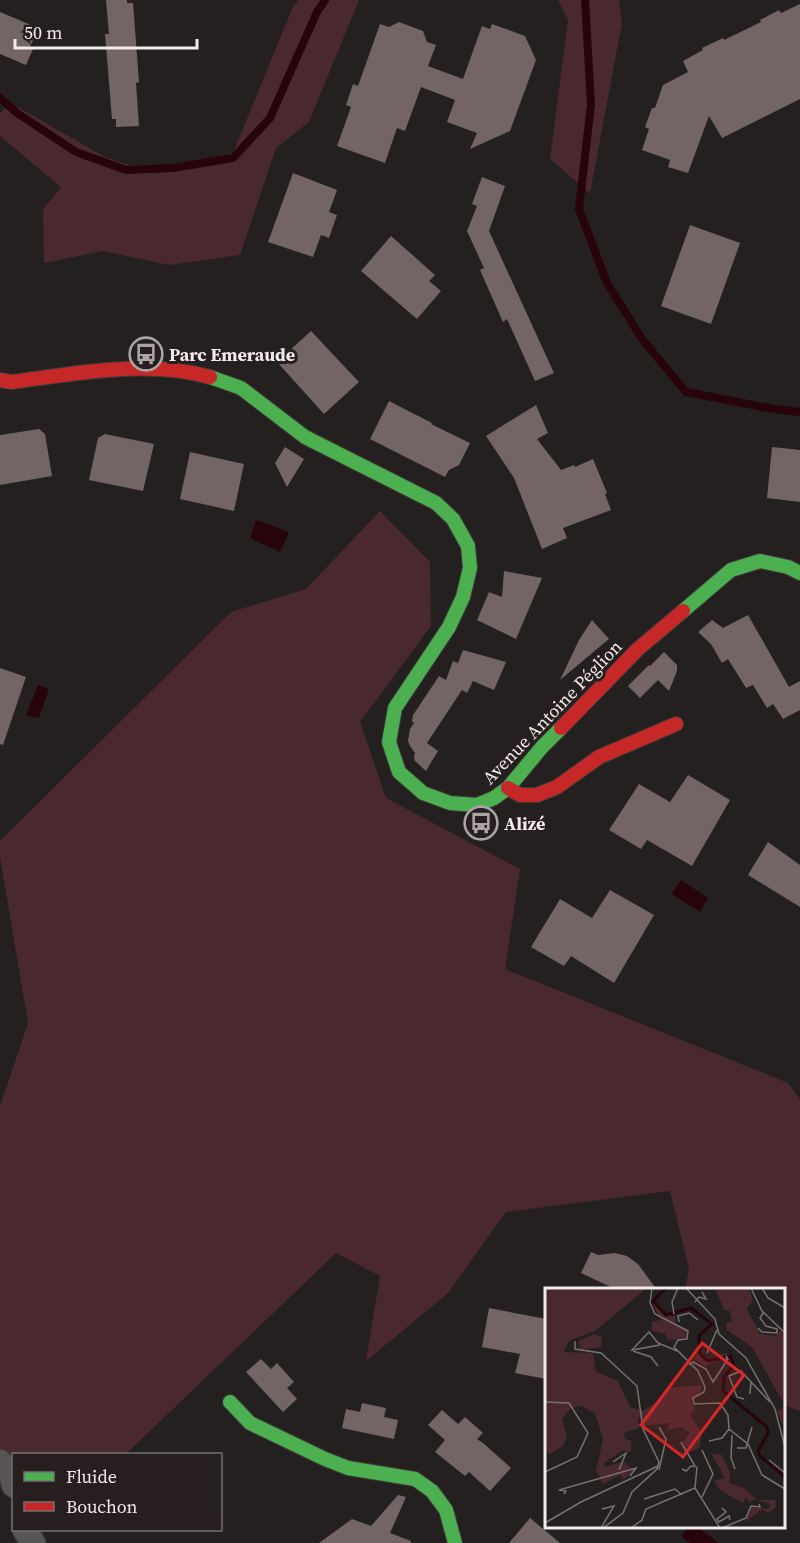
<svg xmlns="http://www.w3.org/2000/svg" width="800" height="1543" viewBox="0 0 800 1543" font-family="'Source Serif 4',serif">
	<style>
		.green { fill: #49292d }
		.water { fill: #27030a }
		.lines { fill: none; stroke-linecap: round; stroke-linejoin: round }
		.stream { stroke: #27030a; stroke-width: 8 }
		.building { fill: #736465 }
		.street-casing { stroke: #3e3b3b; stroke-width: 27 }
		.fast-casing { stroke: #3e3b3b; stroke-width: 16 }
		.jam-casing { stroke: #3e3b3b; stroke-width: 16 }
		.street { stroke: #585555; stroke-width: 24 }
		.fast { stroke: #4caf50; stroke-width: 14 }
		.jam { stroke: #c62828; stroke-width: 14 }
		.labels { text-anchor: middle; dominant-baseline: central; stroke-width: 6; stroke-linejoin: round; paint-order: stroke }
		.poi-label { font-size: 18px; font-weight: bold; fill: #f1ebec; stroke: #261e1f; text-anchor: start }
		.street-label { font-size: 18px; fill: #f1ebec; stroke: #261e1f }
		.inset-river { fill: none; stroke: #27030a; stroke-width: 3 }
		.inset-road { fill: none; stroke: #767172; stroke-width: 1.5 }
		.view { fill: #d62828; fill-opacity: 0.15; stroke: #d62828; stroke-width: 3 }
		.inset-edge { fill: none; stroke: #f1ebec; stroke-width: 3 }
	</style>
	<rect width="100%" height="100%" fill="#242020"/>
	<!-- green -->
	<path class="green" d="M298 0H359L309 122 276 148 240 255 169 265 103 251 44 263 43 210 61 187 0 136V114L9 102 105 157 155 174 233 153 292 9Z
		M558 0H619L622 23 590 193 550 159 568 20Z
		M380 511 430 562 431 626 360 722 386 798 520 869 505 969 788 1083 800 1099V1411L784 1405V1290L685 1289 689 1269 670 1191 506 1212 447 1294 366 1361 380 1276 336 1253 126 1454H14L13 1497 0 1487V1106L28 1023 0 857V841L231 612 306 589Z"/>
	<!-- water -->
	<path class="water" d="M256 520 289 532 280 552 250 538Z
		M38 685 49 689 39 718 26 715Z
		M681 880 708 898 700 912 672 894Z
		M688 1527H697L719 1543H690L681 1536Z"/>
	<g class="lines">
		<!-- stream -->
		<path class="stream" d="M585 0 591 104 579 209 607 283 642 339 686 392 774 409 800 412
			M0 98 17 113 76 152 126 170 173 168 233 158 270 118 317 12 325 0"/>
	</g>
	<!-- building -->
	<path class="building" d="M106 0H127V3H133L139 82 136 83 139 126 116 127V119H112L105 34H109Z
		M800 4V99L722 138 709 116 688 173 668 167 670 160 642 150 649 129 645 127 652 108H655L663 85 688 72 683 61 703 50 702 48 723 38 724 40 761 22 760 20 779 10 781 13Z
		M0 12 38 28 30 47 33 49 26 65 0 54Z
		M399 22 423 31 427 42 436 45 428 66 463 79 482 26 490 29 492 24 525 36 536 60 510 131 470 149 477 133 447 122 455 100 421 87 405 131 397 128 385 163 337 146 351 107 346 105 353 84 358 86 380 24 389 27Z
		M293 173 337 190 329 212 337 215 329 238 321 235 313 257 268 242Z
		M482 177 505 186 489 231 554 373 535 381 507 319 503 322 480 270 484 268 467 231 477 206 472 204Z
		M690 225 740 243 711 324 661 306Z
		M391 236 435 275 429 281 441 291 417 319 361 271Z
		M311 331 359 382 324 414 277 362Z
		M389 401 432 423 431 424 470 443 459 465 449 470 445 477 370 439Z
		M536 405 548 433 537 439 561 470 574 465 575 467 593 459 607 493 605 494 611 510 563 528 567 538 542 549 514 478 486 436Z
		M39 429 45 434 52 476 0 485V435Z
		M105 434 154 444 143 491 89 480 98 438Z
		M285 447 304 459 287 487 275 463Z
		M772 447 800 450V502L767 498Z
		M190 452 244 464 234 511 180 499Z
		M504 571 542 578 516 639 477 620 489 592 502 597Z
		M748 615 789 687 800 681V710L783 719 773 704 767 708 753 685 746 688 728 659 722 663 711 644 698 632 712 620 723 628Z
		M592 620 609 639 560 680 579 640Z
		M463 650 506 662 494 690 473 681 467 693 462 690 427 743 438 751 426 771 415 761 414 757 415 753 410 746 408 741 410 729 414 723 412 721 413 715 439 676 446 680 453 661 458 663Z
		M664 652 677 665V671L669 691 658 680 640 698 628 686 649 665 650 666Z
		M0 668 26 677 3 745 0 744Z
		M688 775 730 800 692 866 647 840 641 849 609 830 639 784 670 802Z
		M768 842 800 865V907L748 875Z
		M610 890 654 915 614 983 571 956 564 966 531 947 560 899 592 918Z
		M591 1252 598 1255 615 1253 627 1256 638 1264 657 1290H617L581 1273Z
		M489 1308 546 1319V1379L515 1373 520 1354 482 1347Z
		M261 1359 271 1369 277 1363 294 1382 287 1388 297 1399 283 1412 246 1372Z
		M362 1403 386 1408 384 1417 398 1420 394 1439 342 1428 346 1409 360 1412Z
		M442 1410 458 1424 465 1417 483 1433 477 1439 483 1443 511 1468 490 1491 469 1472 465 1476 435 1452 445 1440 428 1425Z
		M398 1495 406 1497 390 1533 411 1541V1543H319L352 1519 371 1526Z
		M530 1518 560 1543H509Z"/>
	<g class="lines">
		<!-- street casing -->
		<g class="street-casing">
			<path id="street" d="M0 1462 11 1474 14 1485
				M25 1530 33 1543"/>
		</g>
		<!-- fast casing -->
		<g class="fast-casing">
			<path id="fast" d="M210 377 241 388 305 437 436 503 453 519 468 546 470 568 463 597 449 627 395 708 389 742 399 772 423 793 450 803 477 805 494 798 508 788 542 747 561 728
				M683 611 731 570 760 561 788 567 800 573
				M230 1402 250 1423 325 1459 348 1468 415 1479 432 1491 446 1510 455 1543"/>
		</g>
		<!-- jam casing -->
		<g class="jam-casing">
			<path id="jam" d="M0 380 11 382C75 374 147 359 210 377
				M561 728 638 649 683 611
				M508 788 520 795H537L557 787 599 757 676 724"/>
		</g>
		<!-- street -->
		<use href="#street" class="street"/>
		<!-- fast -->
		<use href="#fast" class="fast"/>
		<!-- jam -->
		<use href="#jam" class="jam"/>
	</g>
	<!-- icons -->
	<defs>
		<g id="bus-ring" transform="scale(1.725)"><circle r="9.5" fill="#261e1f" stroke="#a9a4a5" stroke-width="1.5"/><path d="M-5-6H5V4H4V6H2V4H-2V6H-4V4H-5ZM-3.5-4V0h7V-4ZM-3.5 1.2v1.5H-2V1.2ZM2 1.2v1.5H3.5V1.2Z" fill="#a9a4a5"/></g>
	</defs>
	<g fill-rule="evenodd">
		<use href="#bus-ring" x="146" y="354"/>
		<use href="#bus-ring" x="481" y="823"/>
	</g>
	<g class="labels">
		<!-- poi labels -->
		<g class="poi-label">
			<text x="169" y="354">Parc Emeraude</text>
			<text x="504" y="823">Alizé</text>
		</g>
		<!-- street labels -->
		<g class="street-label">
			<text transform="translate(552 712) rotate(-46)">Avenue Antoine Péglion</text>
		</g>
	</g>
	<!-- overview -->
	<g transform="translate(545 1288)">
		<rect width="240" height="240" fill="#242020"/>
		<path d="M0 0H102L50 43 24 53 19 64 48 65 51 84 73 93 85 119 98 123 118 110 123 100 157 97 155 105 146 113 150 122 145 127 156 144 155 160 145 164 138 154 145 145 136 139 122 142 125 135 99 138 97 129 93 130 94 140 79 145 80 151 86 153V164L78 162 59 175V179L78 174 89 182 79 192 75 187 58 196 51 183 58 151 50 125 36 118 26 120 17 131 22 148 18 158 5 166 0 162ZM170 0H204L208 12 202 21 215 46 231 48 235 43 240 47V142L232 123 240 118 207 59 182 42 181 35 187 33 185 23 179 22ZM107 15 121 28H130L131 36 142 42 141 50 123 52 120 46 107 43V34L116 32ZM49 46 57 49 56 59 36 62 33 53ZM154 61 163 73 178 65 188 67 191 77 181 89 187 75 184 68 160 78 149 71ZM166 165 177 167 185 185 184 195 199 200 212 212H230L231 219 223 225 217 221 200 235 206 219 224 221 225 216 209 211 205 215 201 210 198 215 176 203 169 193 180 190Z" fill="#49292d"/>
		<path class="inset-river" d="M121 0 108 13 121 27 146 20 167 36 154 48 155 66 163 73 186 68 189 77 179 89 178 103 222 139 223 145 213 163 215 168 240 189"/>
		<path class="inset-road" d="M107 0 105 15 110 26 143 43 142 51 133 52 129 59 153 83 160 99 159 104 148 110 149 116 175 115 183 127 184 141 203 156 217 187 240 201M141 0 170 31 174 46 201 70 230 121 240 159M206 0 217 23 240 45M217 0 223 10 240 20M150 14 154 9 161 11 157 4M129 26 127 14 133 0M134 34 133 28 144 25 153 32M213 40 217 44 232 45V41L221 38 215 30 218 25M30 53V61L56 65 92 98 98 141 114 174 112 181 87 204 78 225 58 240M115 57 87 62 104 44 113 55 132 63M88 63 106 69 113 78M162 65 172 42M144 77 148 74 161 81 168 94 183 71 181 68 182 72M205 106 206 94 225 114M199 111 192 109 184 88 196 83 206 94M0 114 24 115 43 145 32 169 0 184M114 139 121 151 114 182M187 147 186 170 190 181M164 153 177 150 184 141M136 154 150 178M192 160H201L207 139M224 172 240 185M68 174 81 165 74 182M137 181 141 183 146 178 152 179 150 200M150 200 175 240M19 206 21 203 14 202 91 180 85 188M157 209 168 186 157 162M99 211 130 201 137 207M177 220 181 224 172 231 174 234 184 228 185 232M0 235 36 214 113 178M56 240 69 218 57 221M86 240 97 232 101 221 150 200M177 240 201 230 206 218 215 219 214 216"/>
		<path class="view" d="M157 55 199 87 138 169 96 137Z"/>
		<rect width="240" height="240" class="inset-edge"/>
	</g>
	<!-- legend -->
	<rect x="12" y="1453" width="210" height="78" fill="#261e1f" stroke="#777071" stroke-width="1.5"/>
	<rect x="24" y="1472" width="30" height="9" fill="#4caf50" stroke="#777071" stroke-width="1.5"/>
	<text x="66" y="1483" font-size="18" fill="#f1ebec">Fluide</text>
	<rect x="24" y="1502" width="30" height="9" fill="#c62828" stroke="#777071" stroke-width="1.5"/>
	<text x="66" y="1513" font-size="18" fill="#f1ebec">Bouchon</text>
	<!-- scale -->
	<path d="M15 39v9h182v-9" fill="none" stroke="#f1ebec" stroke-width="3"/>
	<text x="24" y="39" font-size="18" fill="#f1ebec" stroke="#261e1f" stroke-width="4.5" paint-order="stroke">50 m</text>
</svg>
